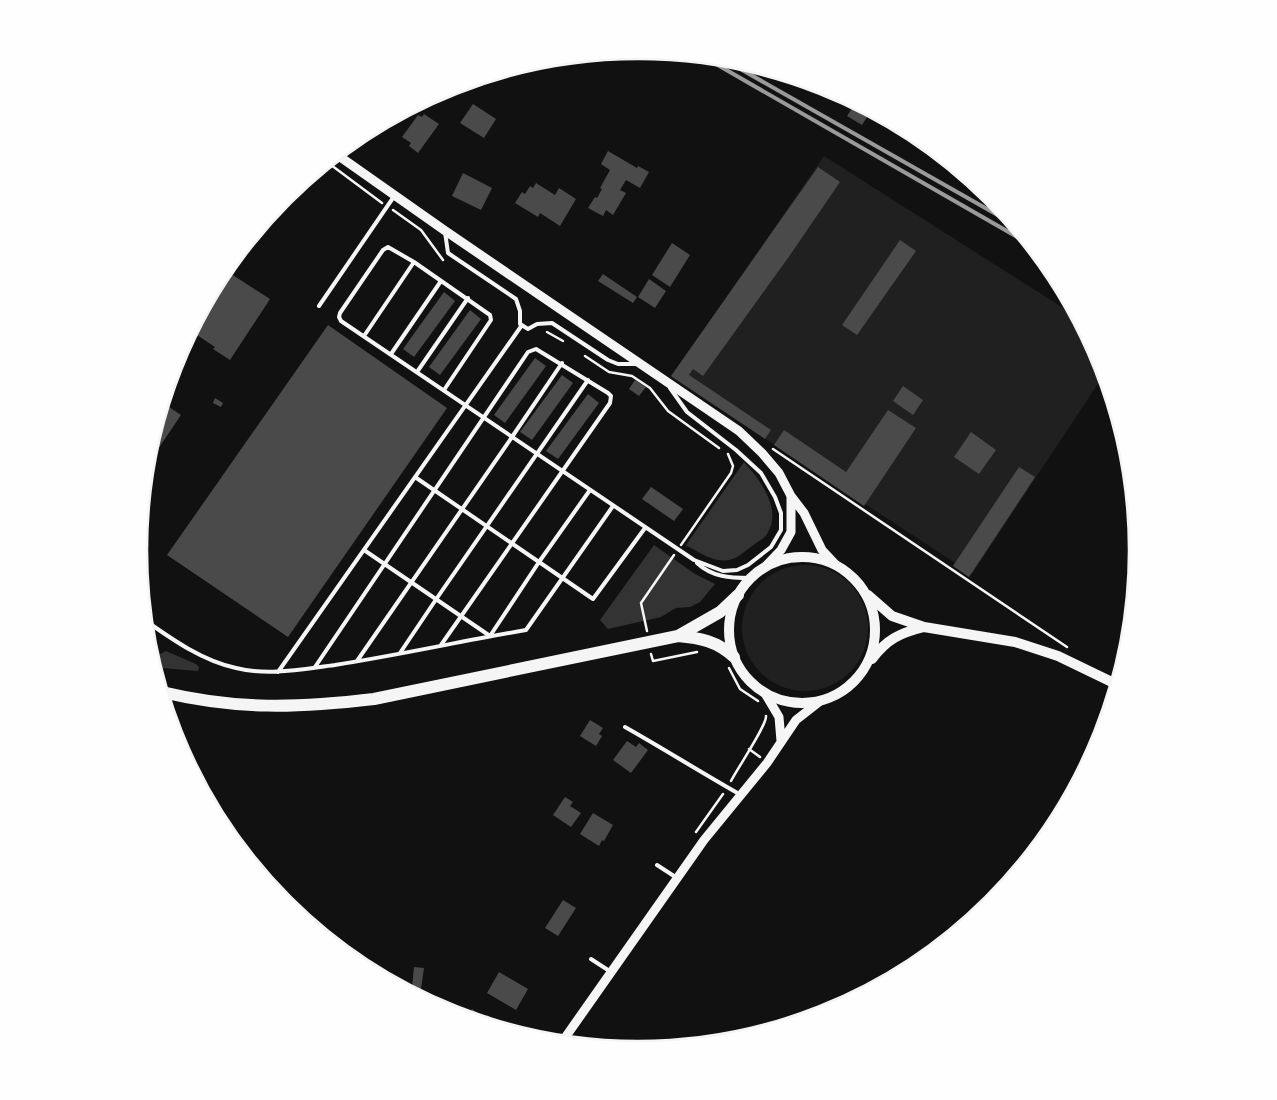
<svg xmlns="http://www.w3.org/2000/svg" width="1277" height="1100" viewBox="0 0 1277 1100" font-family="Montserrat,sans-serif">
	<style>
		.green { fill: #202020 }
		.water { fill: #333 }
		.building { fill: #4a4a4a }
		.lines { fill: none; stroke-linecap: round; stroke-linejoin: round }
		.path { stroke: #f5f5f5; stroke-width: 2.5 }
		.service { stroke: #f5f5f5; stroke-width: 4 }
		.minor { stroke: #f5f5f5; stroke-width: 5 }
		.tertiary { stroke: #f5f5f5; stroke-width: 9 }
		.secondary { stroke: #f5f5f5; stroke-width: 10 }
		.trunk { stroke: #f5f5f5; stroke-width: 12 }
		.rail { stroke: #9a9a9a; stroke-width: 4 }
		.rim { fill: none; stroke: #f5f5f5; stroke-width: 2.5 }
	</style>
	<rect width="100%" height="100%" fill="#111"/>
	<!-- green -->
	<path class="green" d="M824 156 1079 318 1101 359 1105 373 972 574 671 377Z
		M742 628a63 63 0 1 1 126 0a63 63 0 1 1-126 0Z"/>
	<!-- water -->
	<path class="water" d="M744 462C760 480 783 509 767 534 764 539 757 542 752 546 746 550 737 559 729 560 713 563 699 552 686 545Z
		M654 545 695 574 715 584 700 602 690 607 676 608 661 617 608 629 600 620Z
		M149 651 156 656 166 651 196 664 199 667 198 671 162 668 153 665Z"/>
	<!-- building -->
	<path class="building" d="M473 104 496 119 484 138 460 123Z
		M853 107 869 114 862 125 847 116Z
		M424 114 439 124 418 153 409 146 411 143 402 137 418 115 422 117Z
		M608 151 637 168 638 166 649 172 640 188 626 180 620 190 626 193 613 215 606 210 603 216 588 208 595 197 597 198 602 189 600 188 610 170 601 164Z
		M818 167 840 182 788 258 703 376 693 369 689 375 771 430 765 439 671 376Z
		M463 173 492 188 481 210 452 196Z
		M536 183 555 195 559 188 576 199 560 226 540 213 538 217 515 203 522 192 525 194 530 186 533 188Z
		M900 240 916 251 857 335 842 325Z
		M672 243 690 255 670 287 652 275Z
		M225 270 270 299 230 360 213 349 215 347 191 331Z
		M603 274 637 297 633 303 598 281Z
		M649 279 666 291 655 308 638 297Z
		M444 292 455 301 414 357 403 349Z
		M470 310 481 319 440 375 429 367Z
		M328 325 447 408 288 637 167 555Z
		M535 358 546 366 505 423 494 415Z
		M562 375 573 383 532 440 520 432Z
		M635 380 646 387 639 396 629 389Z
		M903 386 923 400 913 415 893 401Z
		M588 394 599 403 558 459 546 451Z
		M215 398 223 403 221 407 213 403Z
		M163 403 181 415 154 455 148 451Z
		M888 410 916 428 864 506 774 445 784 430 846 472Z
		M971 432 996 450 979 474 954 457Z
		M1019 467 1035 477 969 577 953 566Z
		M651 487 683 509 674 521 642 499Z
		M590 720 603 728 599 734 602 736 596 746 580 736Z
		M627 741 636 747 639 743 648 750 631 773 613 760Z
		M565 797 573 802 570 806 581 813 571 827 553 815Z
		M593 813 613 825 604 841 602 840 599 846 580 834Z
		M563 900 576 908 558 936 545 928Z
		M414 967 424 968 421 989 412 988Z
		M499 972 528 989 516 1010 487 993Z
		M472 1009 486 1018 487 1015 508 1028 507 1030 467 1018Z"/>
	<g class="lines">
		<!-- path -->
		<path class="path" d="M327 162 382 203
			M393 210 421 230 443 260
			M547 332 563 341
			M585 356 609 372 632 376 650 388 668 411 719 448
			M773 449 1067 647
			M681 545 731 473 733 466 728 454
			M647 631 641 603 674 555
			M651 654 653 661 697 652
			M729 668 740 689 758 701
			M749 749 760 757
			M731 781C737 769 767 725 766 716
			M696 832 723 794
			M549 1041 553 1035"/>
		<!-- service -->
		<path class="service" d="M445 232 448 253 516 299 520 311V324L528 329 537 324 552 323 608 360 618 364H637
			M319 306 395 195
			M364 336 414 262
			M391 354 441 281
			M417 372 468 298
			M444 390 491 320 490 315 414 262 388 247 383 250 340 313 339 317 341 321 694 560 723 571 737 570 748 565 771 547 781 530V513L775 497 761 473 736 450 687 412 670 388
			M415 477 593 599 645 528
			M364 550 490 636 539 562 590 490
			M697 563C712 577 730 578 750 578
			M146 621C173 640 203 661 236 668 269 676 302 669 335 665 399 655 462 641 526 630L613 506
			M400 653 437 598 588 380
			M357 661 512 437 562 363
			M315 667 528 352 536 349 608 393 611 396 610 403 441 645
			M278 672 522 325
			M625 727C664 749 702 773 741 795
			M657 865 677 878
			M591 959 611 972"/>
		<!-- minor -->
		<path class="minor" d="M805 80 831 97 843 95"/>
		<!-- tertiary -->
		<path class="tertiary" d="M336 154 444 230 739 431 762 453 779 473 791 496 804 513 822 550 837 566
			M765 567 781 550 791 532V496
			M766 695 779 717 781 741
			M562 1042 704 840 767 763 796 720 819 702"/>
		<!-- secondary -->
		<path class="secondary" d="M729 630a73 73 0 1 1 146 0a73 73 0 1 1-146 0Z
			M868 595 892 616 924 627 1015 642 1058 656 1118 685
			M872 659C887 639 900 633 924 627"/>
		<!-- trunk -->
		<path class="trunk" d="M678 636C700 638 717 641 734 657
			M162 692C237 710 298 708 374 699L678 636 720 612 738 595"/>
		<!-- rail -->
		<path class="rail" d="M702 56 1033 246
			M721 58 1017 226"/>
	</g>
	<!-- crop -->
	<path d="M0 0H1277V1100H0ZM147 550a491 491 0 1 1 982 0a491 491 0 1 1-982 0Z" fill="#fefefe" fill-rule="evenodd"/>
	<path class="rim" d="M147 550a491 491 0 1 1 982 0a491 491 0 1 1-982 0Z"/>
</svg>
